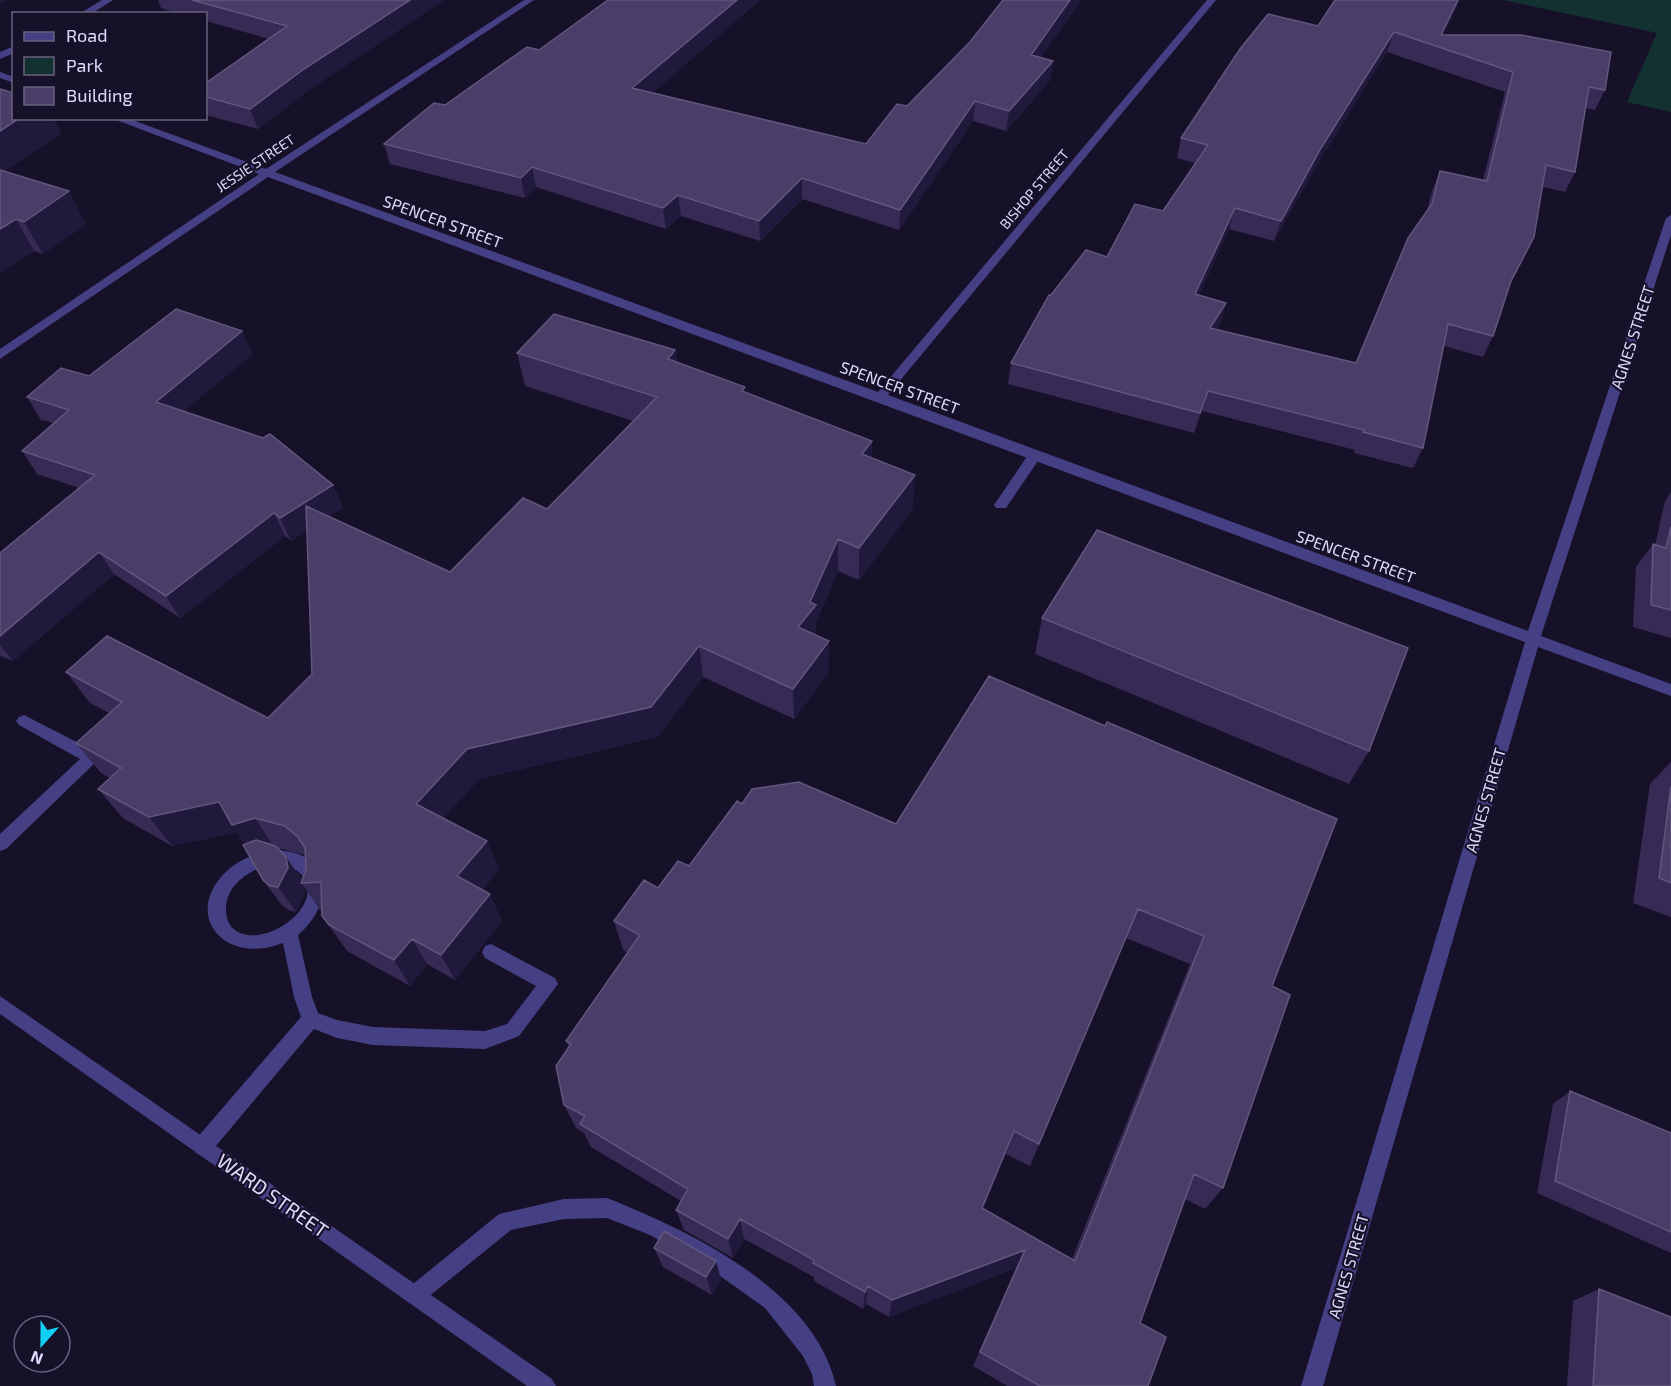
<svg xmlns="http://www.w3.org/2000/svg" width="1671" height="1386" viewBox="0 0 1671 1386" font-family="'Exo 2',sans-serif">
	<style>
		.green { fill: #143131 }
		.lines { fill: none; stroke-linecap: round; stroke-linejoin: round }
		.service { fill: #453f84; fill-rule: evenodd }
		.minor { fill: #453f84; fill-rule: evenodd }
		.wall { fill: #362b55; fill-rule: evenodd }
		.shaded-wall { fill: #21193b }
		.building { fill: #483e67; stroke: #60567e; stroke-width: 1.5; fill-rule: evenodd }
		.labels { text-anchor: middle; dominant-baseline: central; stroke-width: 4.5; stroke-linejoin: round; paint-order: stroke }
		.far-street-label { font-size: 14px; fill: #e0d9fd; stroke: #161128 }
		.street-label { font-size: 16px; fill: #e0d9fd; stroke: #161128 }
		.near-street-label { font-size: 20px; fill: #e0d9fd; stroke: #161128 }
	</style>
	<rect width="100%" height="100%" fill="#161128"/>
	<!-- green -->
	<path class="green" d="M1503 0H1671V112L1627 102 1657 33Z"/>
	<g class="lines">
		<!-- service -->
		<path class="service" d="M1035 451 1041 455 1040 458 1006 508H996L994 505 996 502 1030 452Z
			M24 715 98 753 100 758 6 849 0 851V834L80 759 19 725 16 721 19 717Z
			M274 849C284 851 298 852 306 858 336 879 322 915 298 935L312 997 318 1013 337 1020 373 1027 485 1031 507 1024 536 986 485 958 482 952 485 946 491 944 555 978 558 984 519 1036 485 1049 373 1045 337 1038 314 1029 210 1153 203 1156 196 1153 193 1146 196 1139 301 1017 294 997 283 943C222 967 181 912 228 870 241 858 258 853 274 849ZM274 863C281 865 290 866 296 870 333 896 274 947 240 933 231 929 226 921 226 911 225 884 251 869 274 863Z
			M607 1198C690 1231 815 1290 836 1386H814L812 1374 803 1356 765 1308 720 1276 650 1235 607 1218 564 1219 511 1230 422 1302 415 1305 408 1302 405 1295 408 1288 499 1214 564 1199Z"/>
		<!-- minor -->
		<path class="minor" d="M102 0H113L91 14H79Z
			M524 0H534L275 172 878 392 1207 0H1216L888 395 1528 631 1666 218 1671 215V235L1541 636 1671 684V696L1538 647 1323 1386H1301L1525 642 268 177 0 359V349L259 174 111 118H127L266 169Z
			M14 46V53L0 59V52Z
			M0 72 14 77V83L0 78Z
			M0 996 552 1379 556 1386H527L0 1014Z"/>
	</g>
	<!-- wall -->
	<path class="wall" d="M158 0H444L310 89 258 129 206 115V83L269 39 206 21V14H179L161 8Z
		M760 0 652 93 866 144 907 106 970 42 1003 0H1081L1041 57 1053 61 1050 80 1006 131 973 121 899 230 802 199 760 241 681 216 666 229 536 187 525 198 390 164 384 144 445 105 539 50Z
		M1318 26 1443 35 1605 90 1595 110 1585 108 1575 172 1565 192 1543 187 1524 258 1510 285 1493 336 1483 357 1444 346 1423 448 1413 468 1354 453 1355 450 1202 411 1194 433 1008 384 1011 363 1051 295 1107 257 1163 211 1195 163 1177 158 1181 138ZM1387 52 1505 92 1483 180 1440 171 1432 191 1427 211 1356 363 1217 329 1220 324 1226 303 1199 295 1229 229 1274 241 1315 168Z
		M0 89 14 118H53L61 134 4 171 86 224 43 254 34 251 0 273Z
		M242 331 252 354 184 411 333 485 343 508 329 516 450 572 547 509 633 421 525 386 517 353 675 350 677 362 745 392 872 441 871 458 913 508 859 580 838 571 816 622V635L829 672 794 719 703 677 657 737 479 779 443 818 499 869 482 890 502 921 455 980 427 964 410 986 347 951 322 916V910H320L305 888V893L296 912 288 910 281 904 263 880 245 844 237 832 172 846 123 818 98 789 110 778 101 773 76 743 109 713 90 703 66 672 268 718 312 674 307 530 291 541 285 536 180 618 114 574 13 661 1 656 0 657V553L79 488 37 474 22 451 54 423 41 420 27 397 89 376ZM278 848 305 855 306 870 302 880 286 857Z
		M1671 492V638L1633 627 1636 567 1653 544 1655 545 1665 501Z
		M1042 618 1369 751 1349 784 1035 654Z
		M989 676 1272 986 1223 1188 1205 1209 1185 1199 1140 1323 1148 1386H1007L973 1366 1016 1268 889 1317 866 1304 863 1309 814 1281V1277L744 1239 733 1258 684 1230 676 1210 681 1201 591 1147 584 1133 576 1128 564 1105 569 1047 566 1041 628 953 623 950 614 921 689 866 742 804 896 824ZM1126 938 1190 964 1072 1259 983 1209 1006 1154 1030 1166Z
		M1671 762V917L1633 903 1650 784Z
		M1570 1091 1671 1133V1253L1537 1193 1553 1104Z
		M654 1248 716 1261 721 1280 712 1295 663 1267Z
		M1599 1289 1671 1386H1567L1573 1301Z"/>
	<!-- shaded-wall -->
	<path class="shaded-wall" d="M0 0H8L0 3Z
		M410 0H444L310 89 258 129 250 109 304 69Z
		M737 0H760L635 108 632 88Z
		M1070 0H1081L1029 75 1031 55Z
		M1458 0H1460L1438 47 1441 35Z
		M1394 32 1387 52 1315 168 1274 241 1281 221 1321 148Z
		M1053 61 1050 80 1006 131 1009 111Z
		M975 101 973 121 899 230 900 210Z
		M20 118H53L61 134 0 174V131Z
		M532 167 536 187 525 198 521 178Z
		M802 178V199L760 241 759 221Z
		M69 191 86 224 43 254 24 222Z
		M678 195 681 216 666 229 663 208Z
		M1235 208 1229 229 1190 314 1195 294Z
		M16 219 34 251 0 273V229Z
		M1226 303 1220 324 1205 349 1210 328Z
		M242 331 252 354 168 425 156 402Z
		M675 350 680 383 668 359Z
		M1208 391 1202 411 1194 433 1200 413Z
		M872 441 871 474 862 454Z
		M915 475 913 508 859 580V548Z
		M333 485 343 508 291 541 280 518Z
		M274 513 285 536 180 618 166 596Z
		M838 539V571L816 623V636L798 627Z
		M99 552 114 574 13 661 0 645V636Z
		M829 641V672L794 719 793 689Z
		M699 646 703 677 657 737 479 779 430 833 416 804 467 749Z
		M219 802 255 818 274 847 252 853 237 832 172 846 149 817Z
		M487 841 499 869 471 903 457 876Z
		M286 857 303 882 301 883 305 888V893L296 912 278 887Z
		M490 894 502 921 455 980 441 955Z
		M412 939 427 964 410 986 394 960Z
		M1014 1131 1006 1154 975 1228 982 1208Z
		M740 1219 744 1239 733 1258 728 1239Z
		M1025 1250 1016 1268 889 1317 892 1300Z
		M716 1261 721 1280 712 1295 706 1277Z
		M868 1286 866 1304 863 1309 865 1292Z"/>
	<!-- building -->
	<path class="building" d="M192 0H410L304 69 250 109 206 97V83L287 26Z
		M608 0H737L632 88 866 144 897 104 907 106 970 42 1003 0H1070L1031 55 1053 61 1009 111 975 101 900 210 802 178 759 221 678 195 663 208 532 167 521 178 384 144 434 103 445 105 527 47 539 50Z
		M1335 0H1458L1441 35H1521L1611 52 1605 90 1589 87 1575 172 1546 165 1534 237 1511 281 1493 336 1448 324 1423 448 1363 432 1364 430 1208 391 1200 413 1011 363 1049 295H1051L1086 250 1107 257 1135 204 1163 211 1208 145 1181 138 1240 49 1268 14 1318 26ZM1394 32 1513 72 1487 181 1440 171 1432 204 1408 238 1356 363 1210 328 1226 303 1195 294 1235 208 1281 221 1321 148Z
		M0 89 14 93V118H20L0 131Z
		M0 170 69 191 24 222 16 219 0 229Z
		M176 309 242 331 156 402 263 438 270 434 333 485 280 518 274 513 166 596 99 552 0 636V553L95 475 22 451 69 410 27 397 61 368 89 376Z
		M554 314 675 350 668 359 745 387 742 391 872 441 862 454 915 475 859 548 838 539 810 602 816 605 798 627 829 641 793 689 699 646 651 707 467 749 416 804 487 841 457 876 490 894 441 955 412 939 394 960 329 925 322 916 321 882 301 883 306 870 305 848 298 837 285 826 255 818 232 825 219 802 149 817 98 789 121 768 76 743 122 702 66 672 107 636 268 718 312 674 306 506 450 572 523 498 547 509 657 397 517 353Z
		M1671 527V610L1651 605 1653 544 1666 548Z
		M1097 530 1408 648 1369 751 1042 618Z
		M989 676 1105 726 1107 722 1337 819 1272 986 1290 995 1223 1188 1194 1174 1140 1323 1166 1337 1148 1386H1040L980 1352 1025 1250 892 1300 868 1286 865 1292 813 1263 814 1260 740 1219 728 1239 676 1210 688 1189 580 1124 585 1116 564 1105 556 1066 571 1044 566 1041 640 935 614 921 644 880 658 888 678 861 689 866 737 801 742 804 752 789 799 782 896 824ZM1138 909 1204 936 1075 1261 982 1208 1014 1131 1039 1144Z
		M1671 786V883L1659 878Z
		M256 840 270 844 277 847 286 857 288 868 278 887 270 886 263 880 243 845Z
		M1570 1091 1671 1133V1232L1555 1181Z
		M664 1231 716 1261 706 1277 654 1248Z
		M1599 1289 1671 1317V1386H1593Z"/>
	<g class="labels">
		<!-- far-street labels -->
		<g class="far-street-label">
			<text transform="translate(255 163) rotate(-34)">JESSIE STREET</text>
			<text transform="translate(1034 189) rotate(-50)">BISHOP STREET</text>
		</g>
		<!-- street labels -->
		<g class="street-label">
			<text transform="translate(443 221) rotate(20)">SPENCER STREET</text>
			<text transform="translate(1632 337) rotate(-72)">AGNES STREET</text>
			<text transform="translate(900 387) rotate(20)">SPENCER STREET</text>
			<text transform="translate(1356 556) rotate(20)">SPENCER STREET</text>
			<text transform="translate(1485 800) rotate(-74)">AGNES STREET</text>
			<text transform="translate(1348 1266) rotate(-74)">AGNES STREET</text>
		</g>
		<!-- near-street labels -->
		<g class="near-street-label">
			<text transform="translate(273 1195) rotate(35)">WARD STREET</text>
		</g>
	</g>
	<!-- legend -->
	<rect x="12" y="12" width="195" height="108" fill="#161128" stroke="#67617d" stroke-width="1.5"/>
	<rect x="24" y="32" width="30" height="9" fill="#453f84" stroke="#67617d" stroke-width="1.5"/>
	<text x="66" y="42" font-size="18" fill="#e0d9fd">Road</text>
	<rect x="24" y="57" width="30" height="18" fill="#143131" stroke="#67617d" stroke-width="1.5"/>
	<text x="66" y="72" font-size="18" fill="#e0d9fd">Park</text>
	<rect x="24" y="87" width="30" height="18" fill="#483e67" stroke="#67617d" stroke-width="1.5"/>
	<text x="66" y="102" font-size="18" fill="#e0d9fd">Building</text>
	<!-- north arrow -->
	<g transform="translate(42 1344) rotate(201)"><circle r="28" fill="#161128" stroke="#67617d" stroke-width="1.5"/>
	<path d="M0-4.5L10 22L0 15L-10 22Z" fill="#0fd0f4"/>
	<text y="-9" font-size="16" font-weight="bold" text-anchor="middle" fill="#e0d9fd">N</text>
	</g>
</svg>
